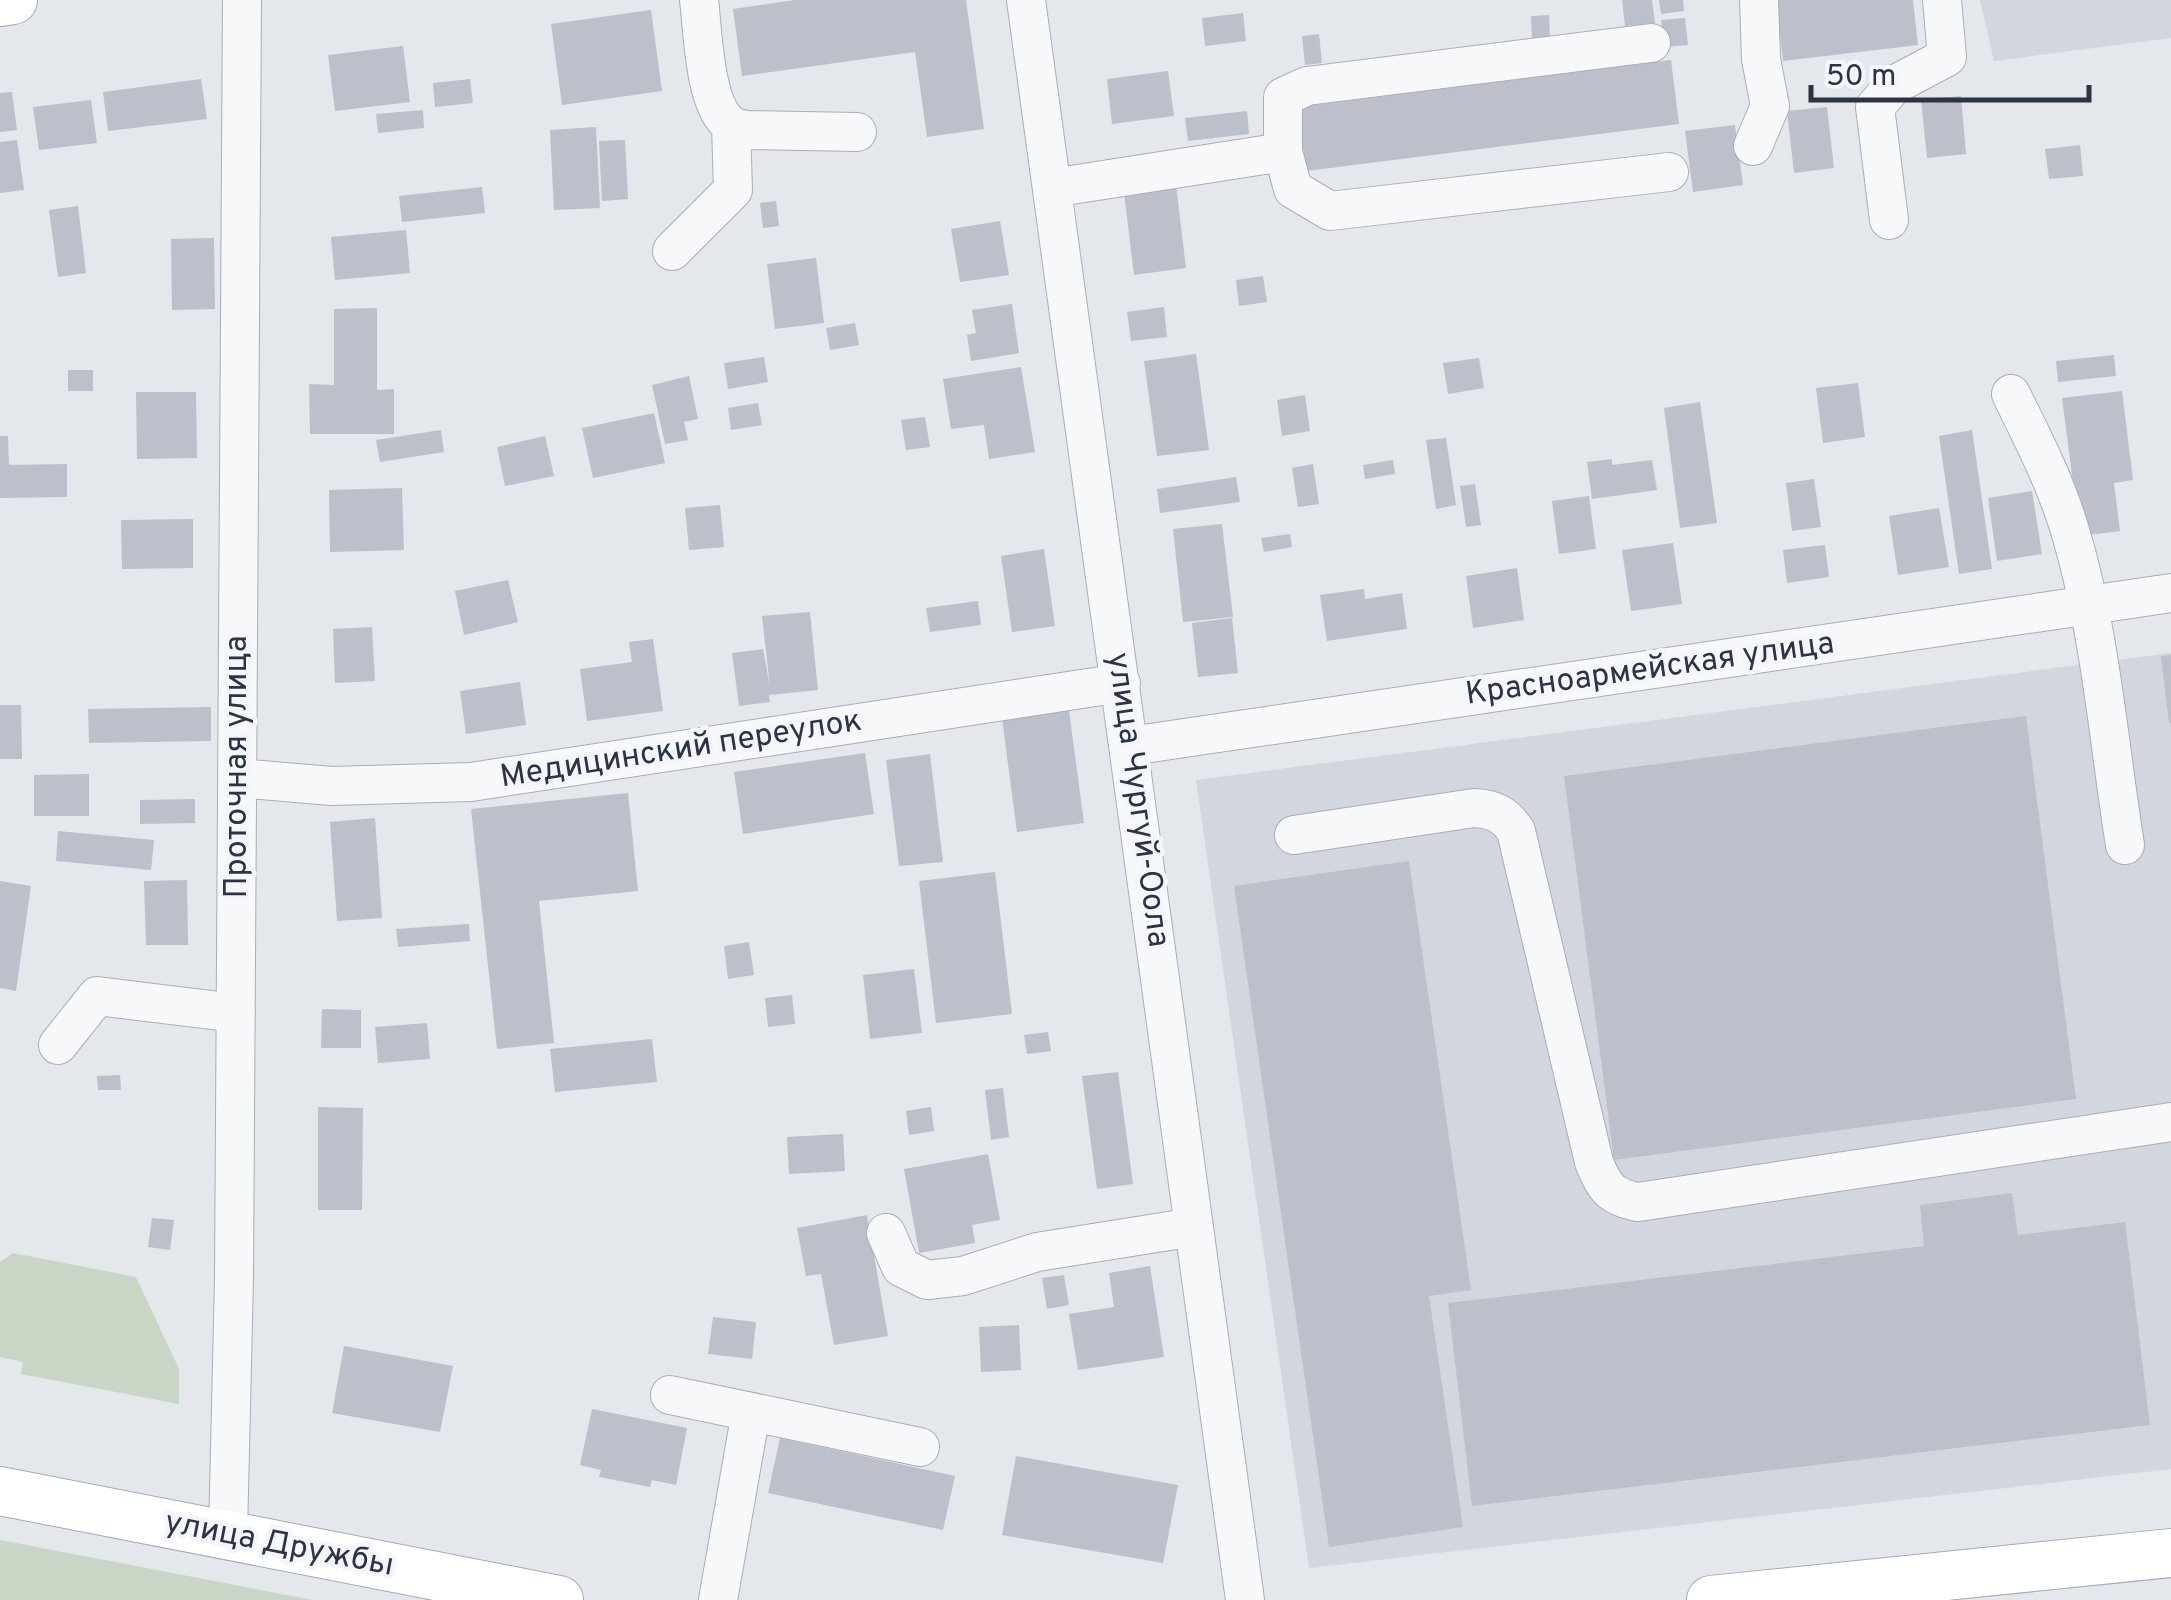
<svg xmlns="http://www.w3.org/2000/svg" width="2171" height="1600" viewBox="0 0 2171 1600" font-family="Overpass,sans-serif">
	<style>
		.built { fill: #d2d6de }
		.green { fill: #c9d6c5 }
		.building { fill: #bbc0ca }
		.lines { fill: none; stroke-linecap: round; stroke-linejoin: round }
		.minor-casing { stroke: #a9aeb7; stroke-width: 40 }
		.major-casing { stroke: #a3abb8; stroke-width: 50 }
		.minor { stroke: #f7f8fa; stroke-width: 38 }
		.major { stroke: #fff; stroke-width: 48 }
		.labels { text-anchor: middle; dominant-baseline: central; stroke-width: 9; stroke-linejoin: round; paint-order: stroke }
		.street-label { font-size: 32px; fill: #2b3445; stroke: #f4f6f9 }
	</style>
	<rect width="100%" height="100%" fill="#e4e7ec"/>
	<!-- built -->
	<path class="built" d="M1980 0H2171V38L1994 61Z
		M2171 653V1469L1309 1568 1196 780Z"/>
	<!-- green -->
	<path class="green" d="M13 1253 136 1277 179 1369V1404L21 1374 23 1362 0 1357V1262Z
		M0 1540 313 1600H0Z"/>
	<!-- building -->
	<path class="building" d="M795 0H966L984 129 927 137 915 52 742 76 733 9Z
		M1622 0H1652L1655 23 1625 26Z
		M1659 0H1683L1684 11 1661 14Z
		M1776 0H1913L1918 45 1783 61Z
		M651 10 662 91 562 105 551 24Z
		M1243 13 1246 41 1205 46 1202 18Z
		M1549 15 1550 39 1532 40 1531 16Z
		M1685 18 1688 45 1664 47 1661 20Z
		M1319 34 1322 63 1305 65 1302 36Z
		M403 46 410 102 335 111 328 55Z
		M1671 60 1679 124 1306 171 1298 107Z
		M1168 71 1174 116 1112 124 1107 79Z
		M201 79 207 119 108 131 103 92Z
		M470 79 473 103 435 107 433 83Z
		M12 92 17 130 0 132V93Z
		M1961 96 1966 154 1927 158 1921 100Z
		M91 100 97 143 39 150 33 107Z
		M1827 107 1834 168 1794 173 1787 111Z
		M423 110 424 128 378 133 376 114Z
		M1247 111 1249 134 1188 141 1185 118Z
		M1735 125 1743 185 1693 192 1685 131Z
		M596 127 600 208 554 210 550 130Z
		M17 140 24 190 0 193V142Z
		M625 140 628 199 602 201 599 141Z
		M2080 145 2083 176 2049 179 2045 149Z
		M1176 185 1186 268 1134 275 1124 192Z
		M482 187 485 213 402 222 399 196Z
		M776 201 779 226 763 228 760 203Z
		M78 206 86 273 58 277 49 210Z
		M1000 221 1009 275 960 282 951 229Z
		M406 230 410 273 335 280 331 237Z
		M214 238 215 309 172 310 171 239Z
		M816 258 824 323 775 329 767 264Z
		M1263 276 1267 302 1239 306 1236 280Z
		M1012 304 1019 353 971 361 967 335 976 333 972 310Z
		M1164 307 1167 337 1131 341 1127 312Z
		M377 308V390L394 389V434H310L309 384 334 385V309Z
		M855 323 859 345 830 350 826 328Z
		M1196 354 1209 450 1157 456 1144 361Z
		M2114 355 2116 376 2058 382 2056 361Z
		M764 357 768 382 728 389 724 363Z
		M1479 358 1484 388 1448 394 1443 363Z
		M1021 367 1035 452 989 459 984 425 951 429 943 379Z
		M68 370H93V391H68Z
		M689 376 698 419 684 422 688 440 665 444 652 385Z
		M1858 383 1865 437 1823 443 1816 388Z
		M2122 391 2133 480 2114 483 2120 531 2080 536 2062 398Z
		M136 392H196L197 458 137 459Z
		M1305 395 1310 431 1282 436 1277 400Z
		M1700 402 1717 523 1680 528 1664 408Z
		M758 403 762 425 731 430 728 408Z
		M654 413 665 463 593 478 582 428Z
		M925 417 930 447 906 450 901 420Z
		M441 430 444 452 380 462 376 440Z
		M1972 430 1992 569 1959 574 1939 436Z
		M0 436H8L9 465 67 464V497L0 498Z
		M545 436 554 476 505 486 497 447Z
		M1446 438 1456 505 1436 509 1426 440Z
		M1612 459V465L1652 460 1657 490 1592 499 1587 462Z
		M1393 460 1395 474 1365 479 1363 465Z
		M1313 464 1319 504 1298 507 1292 468Z
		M1236 477 1240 502 1160 513 1157 489Z
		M1814 479 1821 527 1792 531 1786 483Z
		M1475 484 1481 525 1466 527 1460 486Z
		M402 488 404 550 330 552 329 490Z
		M2032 491 2042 554 1997 561 1988 498Z
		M1589 496 1596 549 1559 554 1552 501Z
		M720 505 724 547 689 550 685 508Z
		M1939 508 1949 567 1898 575 1889 516Z
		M193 519V568L122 569 121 520Z
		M1222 524 1233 617 1183 622 1173 529Z
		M1290 534 1292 547 1264 552 1261 538Z
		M1673 543 1682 604 1631 611 1622 550Z
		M1825 545 1829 577 1787 583 1783 550Z
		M1044 549 1055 626 1012 632 1001 556Z
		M1517 568 1524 620 1473 628 1466 576Z
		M508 580 518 622 464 635 455 591Z
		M1364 589 1365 599 1402 593 1407 629 1327 641 1320 595Z
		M978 601 981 625 930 632 926 608Z
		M810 612 818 690 769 695 770 702 739 706 732 653 763 649 770 687 762 616Z
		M1232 618 1238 673 1198 677 1192 623Z
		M372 627 375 681 335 683 333 629Z
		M653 639 663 711 587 721 580 669 632 662 629 642Z
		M2171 655V723H2169L2161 656Z
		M520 682 526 725 466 734 460 691Z
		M1068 703 1084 823 1017 832 1001 711Z
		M0 705H21L22 759H0Z
		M211 707V741L89 743 88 709Z
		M2026 716 2076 1099 1614 1160 1564 776Z
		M865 753 874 814 743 834 734 772Z
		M930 754 943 862 899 866 886 760Z
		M89 774V816H34V775Z
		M628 793 638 891 539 901 554 1043 497 1049 471 809Z
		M195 799V823L140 824V800Z
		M375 818 382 918 337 921 330 822Z
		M58 831 154 840 151 870 56 861Z
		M1409 861 1471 1290 1429 1296 1463 1527 1329 1547 1234 886Z
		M995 872 1012 1014 936 1023 919 881Z
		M187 880 188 945H146L144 881Z
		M0 881 31 886 16 991 0 988Z
		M469 924 470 941 398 947 396 929Z
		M749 942 754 975 728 979 724 946Z
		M914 969 922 1033 870 1039 863 975Z
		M792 995 795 1024 768 1027 765 998Z
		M322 1009 361 1010V1048H321Z
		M427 1023 430 1059 378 1063 375 1027Z
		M1048 1032 1051 1051 1027 1054 1024 1035Z
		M652 1039 657 1082 555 1092 550 1049Z
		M1118 1072 1133 1184 1097 1189 1082 1076Z
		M120 1075 121 1090H98L97 1076Z
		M1003 1088 1009 1137 991 1140 985 1090Z
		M318 1107 363 1108 362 1210H318Z
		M931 1107 934 1131 909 1135 906 1111Z
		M843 1134 845 1171 789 1174 787 1137Z
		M988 1154 1000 1220 972 1225 975 1243 919 1253 904 1169Z
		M2012 1193 2018 1235 2125 1222 2150 1425 1472 1506 1448 1303 1924 1246 1920 1205Z
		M867 1215 888 1336 834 1345 821 1274 806 1276 797 1228Z
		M152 1218 174 1220 170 1250 148 1247Z
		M1150 1266 1164 1357 1078 1370 1069 1314 1114 1307 1109 1273Z
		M1064 1275 1069 1305 1047 1309 1042 1278Z
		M713 1317 756 1322 752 1359 708 1354Z
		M1019 1325 1021 1370 981 1372 979 1327Z
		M344 1346 453 1366 440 1432 332 1413Z
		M592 1409 687 1428 676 1485 652 1480 650 1487 599 1477 601 1470 580 1465Z
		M780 1438 955 1476 943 1530 768 1493Z
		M1016 1456 1178 1485 1163 1563 1002 1535Z"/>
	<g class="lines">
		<!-- minor casing -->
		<g class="minor-casing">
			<path id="minor" d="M699 0C703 31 704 107 731 125 735 128 741 129 747 130L857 132
				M1026 0 1245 1600
				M1753 146 1770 106 1761 59 1759 0
				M1283 152V97L1307 86 1651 43
				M1052 188 1283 152 1293 189 1330 211 1669 172
				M1889 220 1875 107 1894 85 1947 57 1942 0
				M672 251 733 190 731 125
				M2011 394C2031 435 2053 477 2067 521 2100 625 2108 738 2125 845
				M1130 746 2171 593
				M238 778 332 786 471 782 1121 683
				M1294 835 1474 808C1495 809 1505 815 1516 831L1594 1162C1604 1188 1611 1197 1638 1202L2171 1122
				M58 1045 97 996 236 1013
				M886 1233 901 1267 927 1280 963 1276 1037 1252 1194 1227
				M670 1395 920 1447
				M228 1534 234 1279 242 0
				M718 1600 751 1412"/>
		</g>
		<!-- major casing -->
		<g class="major-casing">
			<path id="major" d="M0 2 13 0
				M0 1491 559 1600
				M1711 1600 2171 1553"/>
		</g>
		<!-- minor -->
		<use href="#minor" class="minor"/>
		<!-- major -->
		<use href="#major" class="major"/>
	</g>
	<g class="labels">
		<!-- street labels -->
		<g class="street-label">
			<text transform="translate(1650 670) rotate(-8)">Красноармейская улица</text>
			<text transform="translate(681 750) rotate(-9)">Медицинский переулок</text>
			<text transform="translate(238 767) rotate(-90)">Проточная улица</text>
			<text transform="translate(1137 800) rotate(82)">улица Чургуй-Оола</text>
			<text transform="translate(279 1545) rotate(11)">улица Дружбы</text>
		</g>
	</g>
	<!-- scale -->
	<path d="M1811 85v15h278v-15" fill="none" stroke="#2b3445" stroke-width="5"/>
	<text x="1826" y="85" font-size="30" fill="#2b3445" stroke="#f4f6f9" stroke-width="8" paint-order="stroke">50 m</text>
</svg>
